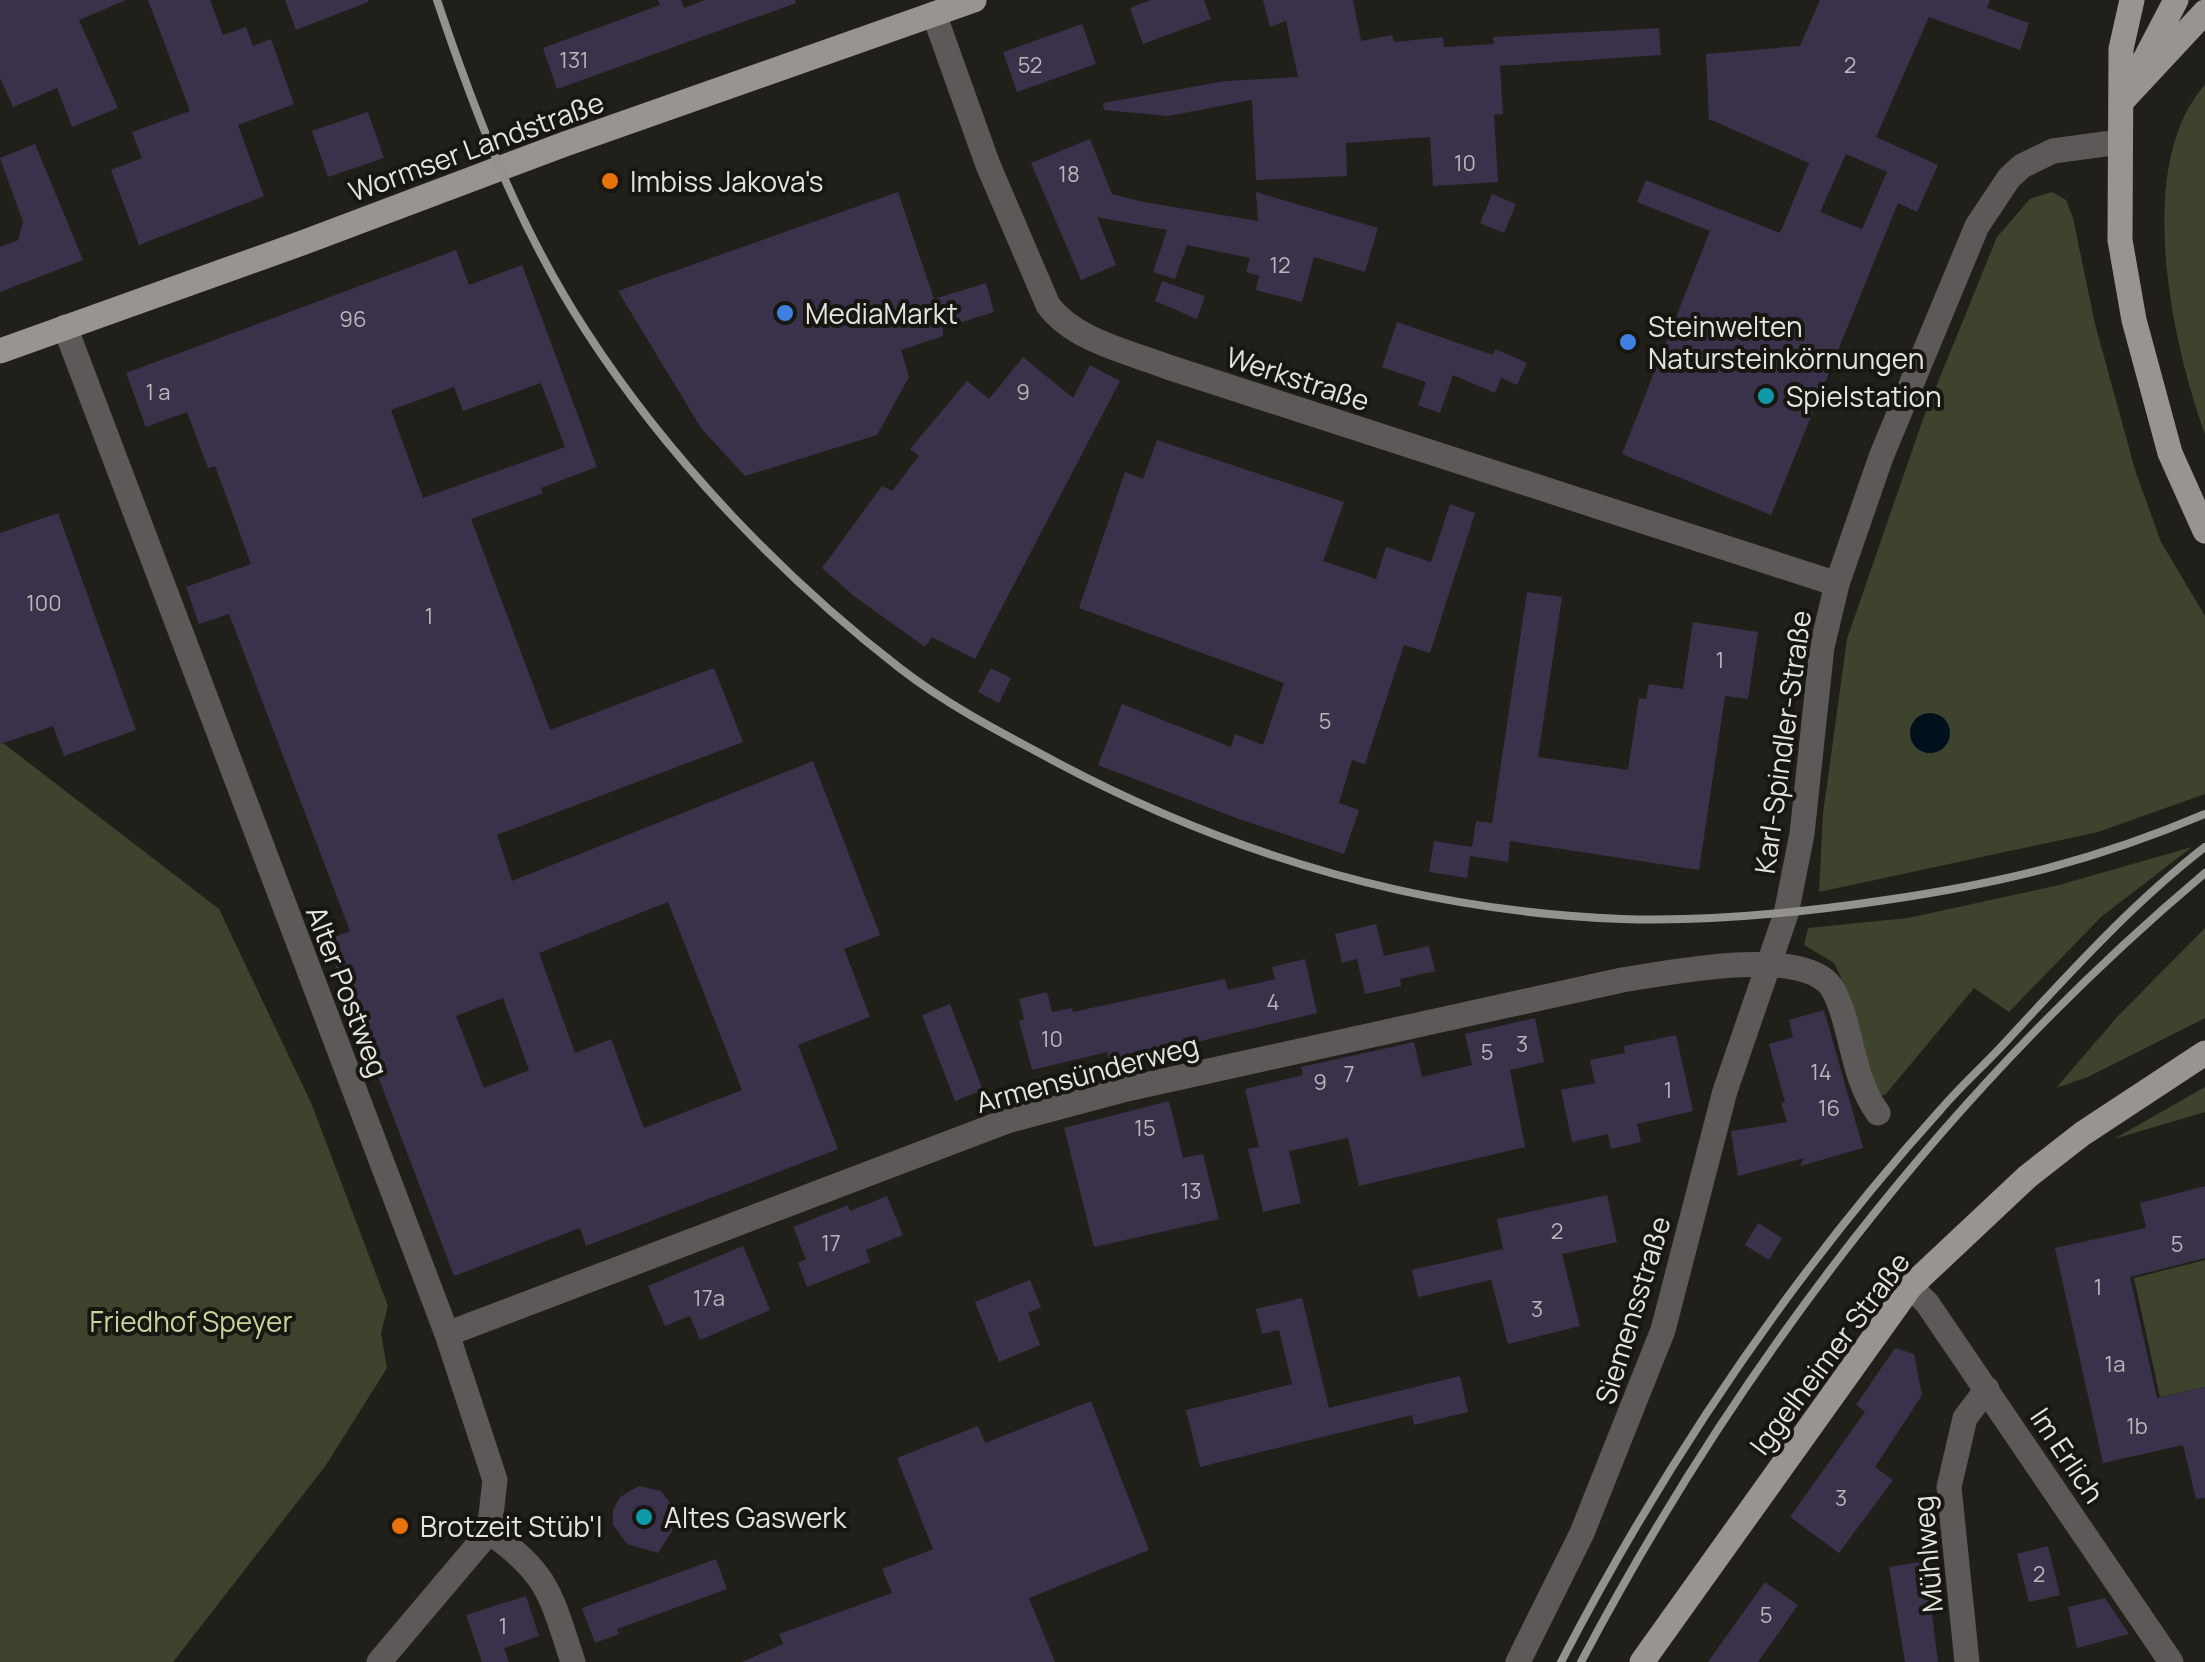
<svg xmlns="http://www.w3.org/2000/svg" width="2205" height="1662" viewBox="0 0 2205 1662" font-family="Manrope,sans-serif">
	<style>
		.green { fill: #3e432d }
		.water { fill: #00101d }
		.building { fill: #39324a; fill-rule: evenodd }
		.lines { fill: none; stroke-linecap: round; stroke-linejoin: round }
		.minor { stroke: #5c5958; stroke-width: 25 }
		.major { stroke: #9a9491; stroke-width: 25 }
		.rail { stroke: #93928d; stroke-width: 8 }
		.food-dot { fill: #e8710a; stroke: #171611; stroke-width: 4 }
		.shop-dot { fill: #3f7fe0; stroke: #171611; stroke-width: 4 }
		.culture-dot { fill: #0f9aa8; stroke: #171611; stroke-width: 4 }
		.labels { text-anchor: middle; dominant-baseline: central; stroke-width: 8; stroke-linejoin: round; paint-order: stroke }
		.number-label { font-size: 22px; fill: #b9b7ba }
		.street-label { font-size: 28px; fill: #e4e3df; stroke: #171611 }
		.poi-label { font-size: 28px; fill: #e4e3df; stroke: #171611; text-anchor: start }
		.park-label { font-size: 28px; fill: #c7d49e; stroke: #171611 }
	</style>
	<rect width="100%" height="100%" fill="#211f1a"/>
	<!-- green -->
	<path class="green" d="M2205 85V434C2172 344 2133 164 2205 85Z
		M2052 192 2066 200 2073 218 2095 324 2135 470 2161 542 2205 616V794L2098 832 1819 892 1823 814 1847 639 1923 419 1997 237 2030 199Z
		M3 743 219 909 312 1105 388 1306 381 1333 387 1368 326 1465 173 1662H0V744Z
		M2192 847 2101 917 2009 1012 1974 988 1885 1095 1877 1096 1842 980 1834 963 1804 945 1808 928 1908 918 2059 885Z
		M2205 928V1018L2088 1077 2056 1088 2118 1016Z
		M2205 1087V1112L2114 1139Z
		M2205 1260V1387L2160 1397 2134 1278Z"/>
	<!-- water -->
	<path class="water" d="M1910 733a20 20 0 1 1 40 0a20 20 0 1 1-40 0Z"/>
	<!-- building -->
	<path class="building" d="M0 0H126L79 20 118 108 72 127 57 88 13 107 0 78Z
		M148 0H210L223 35 246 27 253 46 271 39 294 104 238 125 264 196 139 245 111 170 142 158 132 132 190 111Z
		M285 0H368V2L296 30Z
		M658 0H681L684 8 705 0H795L796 3 557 89 543 48 660 5Z
		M1151 0H1204L1211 19 1143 44 1130 8Z
		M1263 0H1353L1361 41 1392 35 1394 42 1443 37 1444 47 1494 44 1493 37 1659 28 1661 55 1500 66 1503 114 1494 115 1498 182 1433 186 1430 137 1346 143 1347 176 1256 180 1252 100 1168 116 1104 110 1103 103 1226 81 1298 77 1286 21 1270 27Z
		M1820 0H1990L1987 8 2029 23 2020 50 1929 17 1876 137 1938 165 1917 212 1898 203 1771 515 1622 454 1710 231 1637 202 1646 180 1780 233 1809 163 1709 119 1706 54 1800 46ZM1846 154 1887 172 1862 229 1820 212Z
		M1082 24 1096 64 1017 92 1003 52Z
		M368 112 384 158 328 177 312 131Z
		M1090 139 1112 194 1143 202 1258 221 1256 192 1378 228 1365 272 1314 257 1302 302 1256 290 1259 276 1246 272 1250 258 1187 245 1175 279 1153 272 1167 230 1097 217 1116 265 1081 280 1031 163Z
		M35 144 83 260 0 292V247L18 240 23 222 0 158Z
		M898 192 934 299 986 283 994 312 943 328V336L901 350 909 377 877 435 745 476 701 428 618 291Z
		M1492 194 1516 204 1504 233 1480 223Z
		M456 250 469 285 522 265 597 467 541 488 543 493 471 519 550 730 714 668 743 742 497 835 512 881 813 761 880 935 844 949 870 1017 798 1045 838 1149 586 1246 580 1228 454 1276 326 940 350 931 229 614 199 624 186 587 251 564 215 466 208 468 187 412 146 427 126 373ZM541 383 565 447 423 498 391 410 454 387 463 411ZM668 902 742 1090 644 1128 611 1039 575 1053 539 953ZM503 998 529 1070 484 1088 456 1016Z
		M1162 281 1205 296 1197 319 1155 301Z
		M1397 322 1493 355 1495 349 1527 363 1517 385 1501 378 1495 393 1453 375 1440 413 1418 405 1426 382 1382 367Z
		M1023 357 1073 398 1090 365 1120 381 975 659 932 637 925 647 854 596 822 568 882 486 892 491 919 456 910 449 967 381 989 399Z
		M1157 440 1344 502 1323 561 1376 579 1386 547 1431 562 1450 504 1475 513 1430 653 1404 645 1365 764 1352 760 1339 803 1359 810 1344 854 1239 819 1098 765 1122 704 1231 747 1235 734 1263 745 1284 683 1079 608 1125 472 1143 479Z
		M58 513 136 730 64 756 53 726 0 744V533Z
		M1527 592 1562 597 1538 757 1628 770 1639 698 1646 699 1649 684 1683 689 1693 622 1758 632 1748 699 1725 696 1699 870 1510 841 1508 862 1470 856 1467 878 1429 872 1434 841 1472 847 1476 821 1492 823Z
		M991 668 1011 678 999 703 978 692Z
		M1376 924 1384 956 1429 946 1435 971 1400 979 1401 986 1365 994 1357 959 1342 963 1335 934Z
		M1305 959 1317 1013 1110 1063 1107 1052 1032 1070 1019 1021 1024 1019 1019 999 1047 992 1052 1012 1072 1008 1073 1012 1225 979 1228 990 1275 979 1272 967Z
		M950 1004 983 1090 955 1101 922 1015Z
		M1824 1010 1863 1148 1800 1166 1804 1158 1738 1176 1731 1131 1787 1122 1781 1103 1785 1102 1769 1044 1793 1037 1789 1020Z
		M1535 1018 1544 1062 1510 1070 1525 1147 1359 1186 1348 1138 1289 1151 1301 1203 1263 1212 1248 1149 1259 1147 1245 1089 1303 1075 1301 1067 1414 1042 1422 1077 1472 1065 1465 1034Z
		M1676 1035 1693 1111 1637 1124 1641 1142 1611 1149 1608 1134 1572 1142 1561 1090 1595 1083 1590 1060 1625 1053 1624 1046Z
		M1169 1101 1183 1158 1203 1154 1219 1219 1094 1247 1064 1128Z
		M2205 1186V1258L2130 1277 2157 1398 2205 1387V1498L2196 1499 2183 1445 2103 1463 2055 1248 2146 1228 2140 1203Z
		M1607 1195 1617 1242 1562 1254 1580 1326 1508 1344 1491 1280 1418 1297 1412 1270 1503 1249 1497 1219Z
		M887 1196 903 1235 866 1250 870 1262 807 1287 798 1263 806 1259 793 1227 848 1205 850 1211Z
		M1758 1223 1782 1238 1769 1260 1745 1245Z
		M743 1246 770 1310 700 1340 690 1316 665 1326 648 1286Z
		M1030 1280 1041 1307 1028 1313 1040 1345 999 1362 975 1302Z
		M1302 1298 1329 1408 1460 1376 1468 1412 1414 1425 1412 1415 1200 1467 1186 1410 1292 1384 1279 1330 1262 1334 1256 1309Z
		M1895 1348 1914 1354 1922 1395 1875 1467 1893 1480 1839 1553 1790 1517 1865 1412 1856 1405Z
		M1091 1401 1149 1550 1029 1598 1055 1662H742L783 1644 779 1634 892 1593 882 1569 933 1549 897 1458 978 1426 985 1443Z
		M639 1486 661 1491 675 1509 672 1531 658 1553 627 1544 613 1525V1510L620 1497Z
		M2048 1546 2060 1595 2029 1602 2017 1554Z
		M716 1559 727 1589 617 1629 619 1634 595 1643 582 1608Z
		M1925 1561 1938 1662H1905L1889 1567Z
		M1765 1582 1798 1605 1758 1662H1708Z
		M526 1596 539 1636 504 1648 509 1662H482L466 1615Z
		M2105 1598 2129 1634 2077 1648 2068 1607Z"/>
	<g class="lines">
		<!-- minor -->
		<path class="minor" d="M934 14 988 165 1048 305C1073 340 1129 352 1168 367L1837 584
			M65 327 447 1334 495 1480 489 1532 379 1662
			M1910 1287 1927 1303 2171 1662
			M447 1334 1007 1121 1127 1089 1622 980C1667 973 1792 947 1828 983 1834 989 1839 1002 1842 1011 1853 1045 1856 1083 1878 1113
			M489 1532C549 1573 551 1596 573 1662
			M1518 1662 1582 1533 1663 1330 1725 1091 1786 914 1802 834 1822 647 1837 584 1881 457 1977 226 2009 178 2022 166 2053 151 2119 142
			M1967 1662 1949 1487 1965 1418 1987 1389"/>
		<!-- major -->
		<path class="major" d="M2132 0 2121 49 2120 240 2134 320 2170 453 2205 531
			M2142 65 2176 0
			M2123 100 2205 12
			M0 351 302 243 565 144 974 0
			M1642 1662 1910 1287 2027 1177 2082 1134 2205 1053"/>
		<!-- rail -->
		<path class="rail" d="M437 0C476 116 519 228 586 331 668 458 782 577 901 669 945 703 994 729 1043 755 1223 853 1416 911 1622 919 1711 922 1799 913 1886 900 2002 883 2097 860 2205 814
			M1561 1662C1664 1464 1792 1274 1942 1108 1960 1087 1981 1068 2000 1048 2065 978 2129 906 2205 847
			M1581 1662C1738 1365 1947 1090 2205 873"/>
	</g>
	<!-- markers -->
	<g class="food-dot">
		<circle cx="610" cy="181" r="10"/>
		<circle cx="400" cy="1526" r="10"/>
	</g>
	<g class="shop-dot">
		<circle cx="785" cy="313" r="10"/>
		<circle cx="1628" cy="342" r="10"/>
	</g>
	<g class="culture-dot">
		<circle cx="1766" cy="396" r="10"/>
		<circle cx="644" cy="1517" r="10"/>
	</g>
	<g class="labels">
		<!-- number labels -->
		<g class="number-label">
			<text x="574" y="60">131</text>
			<text x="1030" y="65">52</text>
			<text x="1850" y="65">2</text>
			<text x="1465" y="163">10</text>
			<text x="1069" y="174">18</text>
			<text x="1280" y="265">12</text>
			<text x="353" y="319">96</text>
			<text x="158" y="392">1 a</text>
			<text x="1023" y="392">9</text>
			<text x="44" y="603">100</text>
			<text x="429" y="616">1</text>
			<text x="1720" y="660">1</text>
			<text x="1325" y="721">5</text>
			<text x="1273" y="1002">4</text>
			<text x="1052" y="1039">10</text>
			<text x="1522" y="1044">3</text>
			<text x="1487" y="1052">5</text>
			<text x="1821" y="1072">14</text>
			<text x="1349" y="1074">7</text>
			<text x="1320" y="1082">9</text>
			<text x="1668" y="1090">1</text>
			<text x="1829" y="1108">16</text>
			<text x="1145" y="1128">15</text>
			<text x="1191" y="1191">13</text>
			<text x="1557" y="1231">2</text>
			<text x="831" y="1243">17</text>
			<text x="2177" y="1244">5</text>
			<text x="2098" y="1287">1</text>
			<text x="709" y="1298">17a</text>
			<text x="1537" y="1309">3</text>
			<text x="2115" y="1364">1a</text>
			<text x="2137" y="1426">1b</text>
			<text x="1841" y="1498">3</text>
			<text x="2039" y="1574">2</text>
			<text x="1766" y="1615">5</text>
			<text x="503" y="1626">1</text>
		</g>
		<!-- street labels -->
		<g class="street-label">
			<text transform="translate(476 146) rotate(-20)">Wormser Landstraße</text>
			<text transform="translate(1298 378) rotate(18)">Werkstraße</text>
			<text transform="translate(1782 742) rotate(-82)">Karl-Spindler-Straße</text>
			<text transform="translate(348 991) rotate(69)">Alter Postweg</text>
			<text transform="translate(1087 1073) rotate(-15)">Armensünderweg</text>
			<text transform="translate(1632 1310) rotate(-73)">Siemensstraße</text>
			<text transform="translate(1829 1353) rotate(-53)">Iggelheimer Straße</text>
			<text transform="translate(2068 1455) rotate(56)">Im Erlich</text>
			<text transform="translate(1927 1554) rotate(-95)">Mühlweg</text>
		</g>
		<!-- poi labels -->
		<g class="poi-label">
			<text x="630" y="181">Imbiss Jakova's</text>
			<text x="805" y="313">MediaMarkt</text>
			<text x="1648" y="326">Steinwelten<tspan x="1648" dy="32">Natursteinkörnungen</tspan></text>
			<text x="1786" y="396">Spielstation</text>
			<text x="664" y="1517">Altes Gaswerk</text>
			<text x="420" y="1526">Brotzeit Stüb'l</text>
		</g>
		<!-- park labels -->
		<g class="park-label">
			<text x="191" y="1321">Friedhof Speyer</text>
		</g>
	</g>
</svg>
